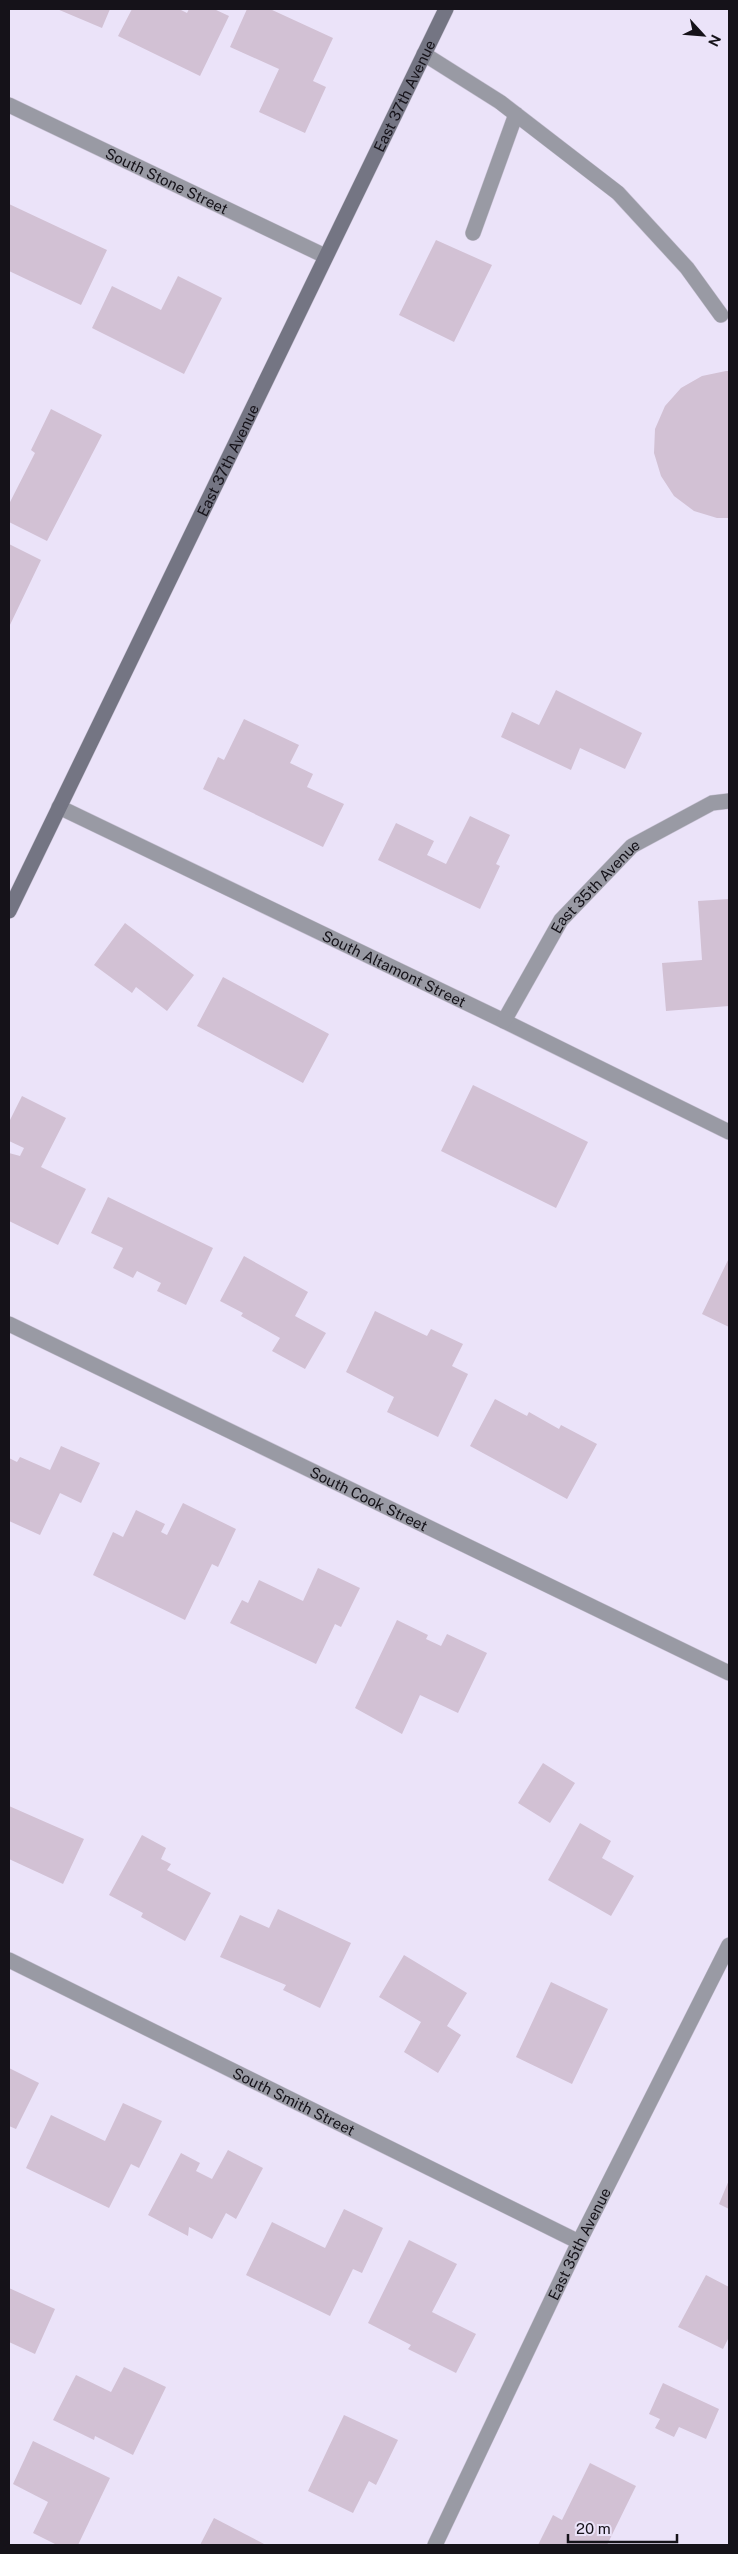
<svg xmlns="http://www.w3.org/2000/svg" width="738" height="2554" viewBox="0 0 738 2554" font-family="'Public Sans',sans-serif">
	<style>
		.building { fill: #d2c1d4 }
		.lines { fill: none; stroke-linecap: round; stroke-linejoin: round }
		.lane-casing { stroke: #c9c2d5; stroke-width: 16 }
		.street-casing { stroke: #c9c2d5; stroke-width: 16 }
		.secondary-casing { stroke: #c9c2d5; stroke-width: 16 }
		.lane { stroke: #999aa4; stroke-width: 15 }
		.street { stroke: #999aa4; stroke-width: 15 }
		.secondary { stroke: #747583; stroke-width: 15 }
		.labels { text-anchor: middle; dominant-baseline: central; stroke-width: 4; stroke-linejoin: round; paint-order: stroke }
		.street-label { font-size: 15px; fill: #151219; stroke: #ebe3f9 }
	</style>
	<rect width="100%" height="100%" fill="#ebe3f9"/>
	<!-- building -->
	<path class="building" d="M57 9H110L102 28Z
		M132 9H179L187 13 189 9H214L229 16 200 76 118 36Z
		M247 9H270L333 38 313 81 326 87 305 133 259 112 279 69 230 47Z
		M9 204 107 250 81 305 9 271Z
		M436 240 492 265 454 342 399 315Z
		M178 276 222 298 184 374 92 328 112 286 161 310Z
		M726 371H729V518H717L694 511 674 496 661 476 654 453 655 429 665 406 681 388 702 376Z
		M51 409 102 435 47 541 9 522V504L35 453 31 450Z
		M9 544 41 560 9 627Z
		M556 690 642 733 625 769 580 748 571 770 501 737 512 712 539 725Z
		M244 719 299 745 290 763 313 774 307 787 344 804 323 847 203 789 218 757 224 760Z
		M470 816 510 835 496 864 500 866 480 909 378 860 396 823 434 841 427 855 446 864Z
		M729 899V1006L666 1011 662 963 702 960 698 901Z
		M125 923 194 975 167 1011 136 987 132 993 94 965Z
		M223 977 329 1034 303 1083 197 1026Z
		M473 1085 588 1142 556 1208 441 1151Z
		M22 1096 66 1118 41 1167 86 1189 58 1245 9 1221V1153L20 1156 24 1148 9 1141V1122Z
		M108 1197 213 1248 186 1305 157 1291 161 1283 137 1271 133 1278 113 1268 123 1248 91 1233Z
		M244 1256 308 1292 295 1316 326 1333 305 1369 272 1351 280 1338 241 1316 243 1313 220 1301Z
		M729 1258V1327L702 1314Z
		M375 1311 427 1336 431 1329 463 1344 452 1366 468 1374 438 1437 387 1412 394 1397 346 1372Z
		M495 1399 527 1416 529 1412 559 1429 561 1425 597 1444 567 1499 470 1446Z
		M61 1446 100 1463 81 1503 60 1493 40 1535 9 1521V1458L17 1462 20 1457 50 1470Z
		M183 1503 236 1529 218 1567 212 1564 185 1620 93 1575 113 1532 123 1537 136 1510 165 1524 161 1532 167 1535Z
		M318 1568 360 1588 341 1627 335 1624 316 1664 230 1623 242 1600 248 1603 259 1580 303 1601Z
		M397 1620 428 1635 426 1639 441 1646 447 1634 487 1653 458 1713 420 1695 402 1734 355 1708Z
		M543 1763 575 1783 550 1823 518 1803Z
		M9 1806 84 1839 63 1884 9 1859Z
		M580 1823 611 1841 602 1858 634 1876 611 1916 548 1880Z
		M142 1835 166 1848 161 1859 171 1864 167 1870 211 1893 185 1941 141 1917 143 1913 109 1895Z
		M278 1909 351 1943 320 2008 283 1990 286 1985 220 1957 240 1915 269 1928Z
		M404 1955 467 1993 447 2026 461 2035 438 2073 404 2052 421 2022 379 1997Z
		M551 1982 608 2009 572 2084 516 2057Z
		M9 2068 39 2083 16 2129 9 2126Z
		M123 2103 162 2121 139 2168 131 2164 109 2208 26 2168 51 2115 105 2141Z
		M228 2150 263 2168 236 2219 226 2213 212 2239 189 2227 188 2236 148 2215 181 2153 200 2163 196 2171 212 2179Z
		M729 2180V2209L719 2204Z
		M344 2209 383 2228 362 2273 353 2269 330 2316 246 2275 272 2222 325 2248Z
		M409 2240 457 2264 432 2312 476 2334 456 2373 408 2349 411 2345 368 2323Z
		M706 2275 729 2287V2337L723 2349 678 2327Z
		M9 2288 55 2309 35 2354 9 2342Z
		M124 2367 166 2387 133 2455 95 2436 94 2440 53 2420 76 2375 111 2392Z
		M663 2383 719 2409 706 2439 679 2427 674 2437 655 2428 660 2419 649 2414Z
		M344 2415 398 2440 376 2485 369 2481 353 2513 308 2491Z
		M33 2441 110 2478 78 2545H57L33 2533 48 2502 13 2484Z
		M590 2463 636 2486 607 2545H538L553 2515 562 2520Z
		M214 2518 266 2545H200Z"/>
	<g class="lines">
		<!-- lane casing -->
		<g class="lane-casing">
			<path id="lane" d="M424 54 500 102 618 193 687 268 721 315
				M473 233 516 114"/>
		</g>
		<!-- street casing -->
		<g class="street-casing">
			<g id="street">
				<path id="s1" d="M9 105 325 256"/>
				<path id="s2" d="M59 807 504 1021 729 1132"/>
				<path id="s3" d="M504 1021 561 920 632 846 712 803 729 801"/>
				<path id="s4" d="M9 1324 729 1673"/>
				<path id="s5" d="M9 1960 579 2242"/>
				<path id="s6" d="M435 2545 579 2242 729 1945"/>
			</g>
		</g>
		<!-- secondary casing -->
		<g class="secondary-casing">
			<g id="secondary">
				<path id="s7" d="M9 911 446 9"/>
			</g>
		</g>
		<!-- lane -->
		<use href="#lane" class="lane"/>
		<!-- street -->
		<use href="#street" class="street"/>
		<!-- secondary -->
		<use href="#secondary" class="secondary"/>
	</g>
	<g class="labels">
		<!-- street labels -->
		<g class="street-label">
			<text stroke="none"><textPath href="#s7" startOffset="906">East 37th Avenue</textPath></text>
			<text stroke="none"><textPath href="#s1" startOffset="175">South Stone Street</textPath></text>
			<text stroke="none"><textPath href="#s7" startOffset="501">East 37th Avenue</textPath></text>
			<text stroke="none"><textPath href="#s3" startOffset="164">East 35th Avenue</textPath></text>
			<text stroke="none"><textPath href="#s2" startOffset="372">South Altamont Street</textPath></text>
			<text stroke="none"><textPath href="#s4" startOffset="400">South Cook Street</textPath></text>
			<text stroke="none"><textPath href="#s5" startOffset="318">South Smith Street</textPath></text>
			<text stroke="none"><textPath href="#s6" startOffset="334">East 35th Avenue</textPath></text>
		</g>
	</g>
	<!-- border -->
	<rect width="738" height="2554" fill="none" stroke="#151219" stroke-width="20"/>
	<!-- north arrow -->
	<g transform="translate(703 35) rotate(116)" stroke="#ebe3f9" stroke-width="4" paint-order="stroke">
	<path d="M0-4L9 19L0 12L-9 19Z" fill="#151219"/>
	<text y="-8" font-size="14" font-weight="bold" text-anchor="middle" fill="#151219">N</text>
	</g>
	<!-- scale -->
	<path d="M568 2534v8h109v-8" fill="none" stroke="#151219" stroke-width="2.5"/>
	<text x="576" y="2534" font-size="15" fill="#151219" stroke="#ebe3f9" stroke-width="4" paint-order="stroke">20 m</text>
</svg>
